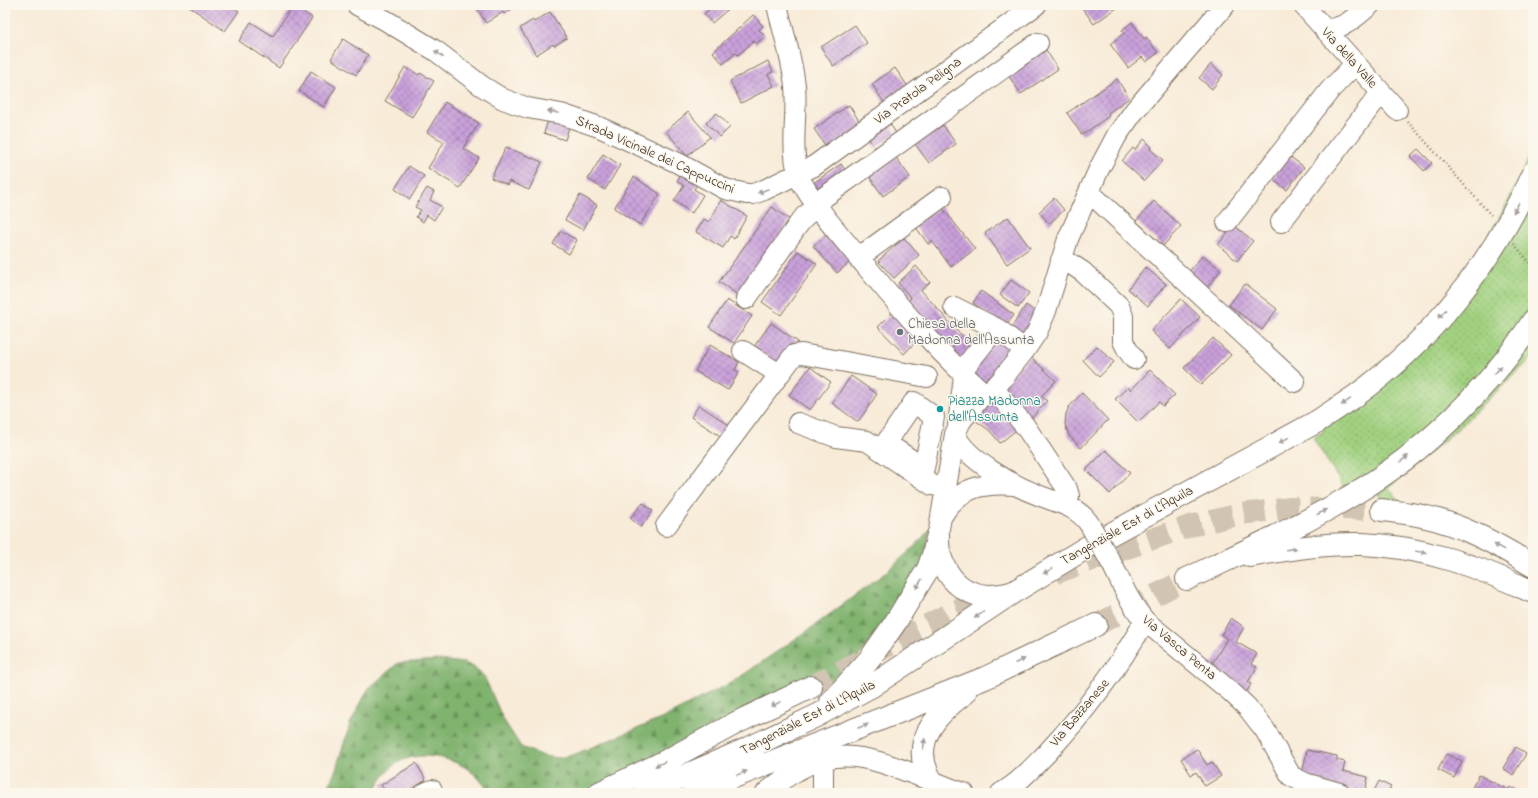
<svg xmlns="http://www.w3.org/2000/svg" width="1538" height="798" viewBox="0 0 1538 798" font-family="'Indie Flower',sans-serif">
	<style>
		.grass { fill: url(#grass-dots); stroke: #6e7e4f }
		.forest { fill: url(#forest-firs); stroke: #5e6e46 }
		.building { fill: url(#building-cross-hatch) }
		.lines { fill: none; stroke-linecap: round; stroke-linejoin: round }
		.highway-tunnel { stroke: #d2c4b3; stroke-width: 22; stroke-dasharray: 22 11; stroke-linecap: butt }
		.minor-casing { stroke: #7d6e5f; stroke-width: 22 }
		.highway-casing { stroke: #7d6e5f; stroke-width: 24 }
		.path { stroke: #7d6e5f; stroke-width: 2.5; stroke-dasharray: 1 3; stroke-linecap: butt }
		.minor { stroke: #fff; stroke-width: 20 }
		.highway { stroke: #fff; stroke-width: 22 }
		.minor-bridge-casing { stroke: #7d6e5f; stroke-width: 22; stroke-linecap: butt }
		.highway-bridge-casing { stroke: #7d6e5f; stroke-width: 24; stroke-linecap: butt }
		.minor-bridge { stroke: #fff; stroke-width: 20 }
		.highway-bridge { stroke: #fff; stroke-width: 22 }
		.oneway { fill: #a79f9a }
		.worship-dot { fill: #6b7280; stroke: #fbf7ec; stroke-width: 1.5 }
		.culture-dot { fill: #0f9aa8; stroke: #fbf7ec; stroke-width: 1.5 }
		.labels { text-anchor: middle; dominant-baseline: central; stroke-width: 3; stroke-linejoin: round; paint-order: stroke }
		.street-label { font-size: 14px; fill: #3b2a1e; stroke: #fbf7ec }
		.worship-label { font-size: 14px; fill: #5b616d; stroke: #fbf7ec; text-anchor: start }
		.culture-label { font-size: 14px; fill: #0d838f; stroke: #fbf7ec; text-anchor: start }
	</style>
	<defs>
		<pattern id="grass-dots" width="8" height="8" patternUnits="userSpaceOnUse"><rect width="8" height="8" fill="#a1d180"/><path d="M2 2h.1M6 6h.1" fill="none" stroke="#84aa68" stroke-width="1.8" stroke-linecap="round"/></pattern>
		<pattern id="forest-firs" width="22" height="20" patternUnits="userSpaceOnUse"><rect width="22" height="20" fill="#80b36e"/><path d="M5 1l3.5 6h-7zM16 11l3.5 6h-7z" fill="#6a925a"/></pattern>
		<pattern id="building-cross-hatch" width="8" height="8" patternUnits="userSpaceOnUse"><rect width="8" height="8" fill="#c9a1db"/><path d="M0 0l8 8M0 8l8-8" fill="none" stroke="#a483b1"/></pattern>
	</defs>
	<rect width="100%" height="100%" fill="#fbf7ec"/>
	<filter id="ink" filterUnits="userSpaceOnUse"><feTurbulence type="fractalNoise" baseFrequency=".025" numOctaves="2"/><feDisplacementMap in="SourceGraphic" scale="8" xChannelSelector="R" yChannelSelector="G"/><feConvolveMatrix kernelMatrix="1 2 1 2 8 2 1 2 1" color-interpolation-filters="sRGB"/></filter>
	<filter id="wash" filterUnits="userSpaceOnUse"><feTurbulence type="fractalNoise" baseFrequency=".012" numOctaves="4" result="noise"/><feDisplacementMap in="SourceGraphic" scale="16" xChannelSelector="R" yChannelSelector="G"/><feGaussianBlur stdDeviation="0.9" result="paint"/><feColorMatrix in="noise" values="0 0 0 0 0 0 0 0 0 0 0 0 0 0 0 0 0 1.4 0 .05"/><feComposite in="paint" operator="in"/></filter>
	<g filter="url(#wash)">
		<rect width="100%" height="100%" fill="#f8ebd8"/>
		<!-- grass -->
		<path class="grass" d="M1533 148V357L1454 432 1423 459 1388 487 1403 504 1383 501 1364 475 1344 488 1313 438 1324 431 1312 412C1346 391 1378 367 1407 340 1459 289 1506 215 1533 148Z"/>
		<!-- forest -->
		<path class="forest" d="M930 529 921 571 840 682 815 697 808 680 587 793H489C485 786 480 779 474 774 456 757 417 749 396 764 387 770 378 783 374 793H326L336 769 350 724 368 689 398 663 439 660 464 663 476 668 484 676 503 719 521 747 543 756 558 758 573 755 661 719 734 681 807 631 884 574 915 546Z"/>
		<g id="blocks">
			<!-- building -->
			<path class="building" d="M187 5H230L239 11 225 31Z
				M293 5 312 18 279 68 239 41 251 22 273 36Z
				M475 5H518L504 14 503 12 486 23Z
				M710 5H733L712 23 704 14 712 7Z
				M1080 5H1121L1094 24Z
				M550 12 567 38 554 46 553 44 536 55 520 28 533 20 534 22Z
				M753 15 763 26 759 30 765 36 756 44 754 41 738 55 736 53 723 64 713 52Z
				M1132 22 1144 39 1146 37 1158 53 1146 62 1142 57 1128 68 1110 44 1124 33 1122 30Z
				M855 25 867 43 833 66 821 47Z
				M343 39 368 55 356 75 331 59Z
				M1044 47 1058 69 1021 94 1006 72Z
				M768 61 773 72 768 74 774 86 741 103 730 81Z
				M1211 64 1223 75 1212 89 1199 78Z
				M405 67 419 75 420 73 434 81 412 117 385 101Z
				M895 68 909 88 885 104 872 84Z
				M311 71 336 87 324 107 299 91Z
				M1117 79 1129 98 1108 113 1109 116 1082 135 1067 113Z
				M445 102 479 123 463 148 479 158 460 188 428 168 444 142 427 132Z
				M849 105 863 127 829 151 814 129Z
				M688 112 710 137 687 156 666 131Z
				M717 113 730 127 720 137 706 123Z
				M549 117 570 124 565 140 544 133Z
				M890 124 896 133 875 148 869 139Z
				M943 125 956 144 929 163 915 144Z
				M1144 139 1152 147 1150 149 1163 160 1144 181 1122 161 1133 148 1135 150Z
				M506 147 542 162 529 190 509 181 508 185 491 178Z
				M1418 149 1432 163 1424 171 1410 156Z
				M603 154 620 165 605 190 588 179Z
				M895 156 910 177 883 196 868 175Z
				M1289 156 1304 167 1287 190 1272 179Z
				M841 164 849 176 821 197 812 184Z
				M409 166 424 176 410 199 395 189Z
				M683 171 699 182 694 189 703 195 692 213 674 201 684 186 677 181Z
				M634 177 660 194 640 225 614 208Z
				M427 188 434 192 430 200 442 207 434 220 427 215 423 222 416 217 421 210 415 207Z
				M580 195 597 205 583 230 565 220Z
				M1054 198 1064 210 1049 224 1039 212Z
				M721 200 747 216 734 239 730 236 723 248 696 232 704 219 709 222Z
				M1154 201 1181 226 1163 246 1136 221Z
				M941 206 975 249 951 267 932 241 928 244 915 226Z
				M772 207 790 220 738 295 719 282Z
				M1008 217 1030 248 1007 264 985 233Z
				M1234 225 1253 241 1237 261 1218 245Z
				M561 231 577 240 569 254 553 244Z
				M827 234 851 261 837 273 813 246Z
				M904 238 919 255 894 278 878 261Z
				M798 251 817 264 781 315 762 302Z
				M1203 255 1221 270 1206 289 1187 274Z
				M916 266 930 282 921 290 958 332 977 346 964 364 904 305 911 298 898 283Z
				M1145 267 1166 284 1148 306 1128 289Z
				M1011 280 1029 293 1018 308 1000 295Z
				M1245 284 1277 309 1262 330 1229 305Z
				M981 291 1014 315 1005 327 973 303Z
				M1181 299 1200 317 1170 349 1151 331Z
				M727 300 752 316 734 343 709 327Z
				M1026 305 1040 315 1025 342 1009 331Z
				M895 310 921 337 904 354 878 327Z
				M771 323 798 342 780 367 753 348Z
				M997 333 1020 351 986 385 967 371Z
				M1213 338 1231 355 1201 385 1184 368Z
				M710 345 739 362 735 370 739 372 728 390 695 371Z
				M1097 346 1114 362 1099 377 1083 360Z
				M1030 356 1056 381 1041 396 1047 401 1029 421 998 390Z
				M810 367 831 382 810 410 789 395Z
				M1150 370 1175 395 1163 406 1159 402 1138 422 1115 399 1128 387 1131 390Z
				M851 376 877 394 858 422 832 403Z
				M1082 393 1108 420 1081 448 1069 436 1065 424 1066 414 1069 407Z
				M994 395 1020 427 1000 443 989 430 976 421Z
				M699 405 732 427 725 439 691 417Z
				M1106 450 1130 473 1110 494 1086 470Z
				M643 503 653 511 641 527 630 518Z
				M1231 618 1244 627 1236 642 1257 654 1251 664 1257 667 1248 682 1251 684 1246 693 1210 667 1227 639 1221 635Z
				M1516 747 1526 754 1513 775 1503 768Z
				M1197 749 1207 765 1212 762 1221 776 1205 786 1196 772 1191 775 1181 759Z
				M1307 750 1337 756V760L1345 762 1343 771 1368 777 1365 793 1329 786 1302 774Z
				M1446 754 1462 761 1454 778 1438 770Z
				M416 763 426 780 405 793H387L381 785Z
				M1479 775 1508 790 1510 787 1522 793H1469Z
				M1379 781 1391 787 1387 793H1373Z"/>
		</g>
	</g>
	<g filter="url(#ink)">
		<use href="#blocks" fill-opacity="0" stroke="#7d6e5f" stroke-width="1"/>
		<g class="lines">
			<!-- highway-tunnel -->
			<path class="highway-tunnel" d="M1055 573 1190 526 1241 514 1291 508 1382 510
				M1096 625 1187 579
				M811 687 952 612 1000 594"/>
			<!-- minor casing -->
			<g class="minor-casing">
				<path id="minor" d="M357 5 385 20 436 51 482 86 503 99 528 108 561 114 599 127 678 163 725 189 747 194H753L764 190 814 166 1036 5
					M777 5C783 32 792 58 795 86 798 118 788 154 802 183 818 211 844 240 865 265 903 311 941 355 985 394
					M1303 5 1397 110
					M1324 29C1344 30 1355 17 1370 5
					M1089 192 1295 382
					M816 203 1038 43
					M1227 222 1330 90 1355 64
					M1281 222 1381 93
					M858 258 942 197
					M1061 260 1071 264 1083 272 1119 306 1123 316V341L1127 349 1134 359
					M746 299 798 225 805 216 818 206
					M954 307 999 330 1025 350
					M743 351 779 374
					M961 372 996 328
					M993 388 1025 426 1067 489 1069 496 1067 506
					M914 402 934 417 924 468 886 443Z
					M798 423 836 437 867 441 932 485 947 488
					M958 425 964 376
					M955 434C965 459 1014 486 1038 495 1058 503 1078 506 1090 525
					M942 516C959 487 982 483 1014 485
					M666 526 794 355 802 354 927 377
					M938 535 955 434 961 421 980 398 999 383 1025 350 1037 332 1046 311 1068 239 1099 169 1117 135 1135 110 1225 5
					M1114 568C1123 587 1131 605 1145 621L1230 691 1247 707 1265 730 1291 776 1305 783 1340 793
					M821 760 823 769V793
					M425 793 432 790
					M766 793C829 739 862 754 932 781 943 785 953 790 964 793
					M1001 793C1019 783 1033 767 1047 753 1085 712 1117 669 1145 621"/>
			</g>
			<!-- highway casing -->
			<g class="highway-casing">
				<path id="highway" d="M1382 510C1395 512 1409 513 1422 516 1461 524 1499 545 1533 566
					M938 538C937 560 951 586 973 593 985 598 999 596 1011 593
					M1250 556C1287 549 1324 543 1362 544 1422 546 1479 567 1533 592
					M1187 579C1243 552 1301 526 1354 494 1423 453 1489 389 1533 321
					M831 702 869 660 895 623 928 569 933 555 938 535
					M932 781C908 744 936 714 965 693
					M599 793 664 762 736 723 811 687
					M645 793 749 748 818 715 872 686 1012 593 1089 546 1318 421
					M693 793 985 678 1096 625"/>
			</g>
			<!-- path -->
			<path class="path" d="M1408 122 1491 215
				M1514 244 1533 267"/>
			<!-- minor -->
			<use href="#minor" class="minor"/>
			<!-- highway -->
			<use href="#highway" class="highway"/>
			<!-- minor-bridge casing -->
			<g class="minor-bridge-casing">
				<path id="minor-bridge" d="M1090 525 1114 568"/>
			</g>
			<!-- highway-bridge casing -->
			<g class="highway-bridge-casing">
				<path id="highway-bridge" d="M1318 421C1330 413 1342 405 1354 397 1431 342 1495 259 1533 173"/>
			</g>
			<!-- minor-bridge -->
			<use href="#minor-bridge" class="minor-bridge"/>
			<!-- highway-bridge -->
			<use href="#highway-bridge" class="highway-bridge"/>
		</g>
		<!-- one-way arrows -->
		<defs><path id="oneway-solid" d="M-6-.8H1V-3.2L6.5 0L1 3.2V.8H-6Z"/></defs>
		<g class="oneway">
			<use href="#oneway-solid" transform="translate(439 54) rotate(-144)"/>
			<use href="#oneway-solid" transform="translate(553 112) rotate(-169)"/>
			<use href="#oneway-solid" transform="translate(763 191) rotate(159)"/>
			<use href="#oneway-solid" transform="translate(1516 208) rotate(119)"/>
			<use href="#oneway-solid" transform="translate(1442 314) rotate(132)"/>
			<use href="#oneway-solid" transform="translate(1498 370) rotate(-49)"/>
			<use href="#oneway-solid" transform="translate(1346 402) rotate(146)"/>
			<use href="#oneway-solid" transform="translate(1284 440) rotate(151)"/>
			<use href="#oneway-solid" transform="translate(1404 459) rotate(-37)"/>
			<use href="#oneway-solid" transform="translate(1322 512) rotate(-27)"/>
			<use href="#oneway-solid" transform="translate(1499 547) rotate(-151)"/>
			<use href="#oneway-solid" transform="translate(1291 549) rotate(-7)"/>
			<use href="#oneway-solid" transform="translate(1421 552) rotate(10)"/>
			<use href="#oneway-solid" transform="translate(1048 571) rotate(149)"/>
			<use href="#oneway-solid" transform="translate(919 584) rotate(121)"/>
			<use href="#oneway-solid" transform="translate(979 615) rotate(146)"/>
			<use href="#oneway-solid" transform="translate(1020 661) rotate(-25)"/>
			<use href="#oneway-solid" transform="translate(776 704) rotate(154)"/>
			<use href="#oneway-solid" transform="translate(863 726) rotate(-21)"/>
			<use href="#oneway-solid" transform="translate(924 744) rotate(-82)"/>
			<use href="#oneway-solid" transform="translate(660 764) rotate(154)"/>
			<use href="#oneway-solid" transform="translate(742 773) rotate(-22)"/>
		</g>
	</g>
	<!-- markers -->
	<circle class="worship-dot" cx="900" cy="332" r="4"/>
	<circle class="culture-dot" cx="940" cy="409" r="4"/>
	<g class="labels">
		<!-- street labels -->
		<g class="street-label">
			<text transform="translate(1349 58) rotate(48)">Via della Valle</text>
			<text transform="translate(918 91) rotate(-36)">Via Pratola Peligna</text>
			<text transform="translate(655 155) rotate(24)">Strada Vicinale dei Cappuccini</text>
			<text transform="translate(1127 526) rotate(-29)">Tangenziale Est di L'Aquila</text>
			<text transform="translate(1179 648) rotate(40)">Via Vasca Penta</text>
			<text transform="translate(1080 713) rotate(-50)">Via Bazzanese</text>
			<text transform="translate(808 718) rotate(-27)">Tangenziale Est di L'Aquila</text>
		</g>
		<!-- worship labels -->
		<g class="worship-label">
			<text x="908" y="324">Chiesa della<tspan x="908" dy="16">Madonna dell'Assunta</tspan></text>
		</g>
		<!-- culture labels -->
		<g class="culture-label">
			<text x="948" y="401">Piazza Madonna<tspan x="948" dy="16">dell'Assunta</tspan></text>
		</g>
	</g>
	<!-- margin -->
	<rect width="1538" height="798" fill="none" stroke="#fbf7ec" stroke-width="20"/>
</svg>
